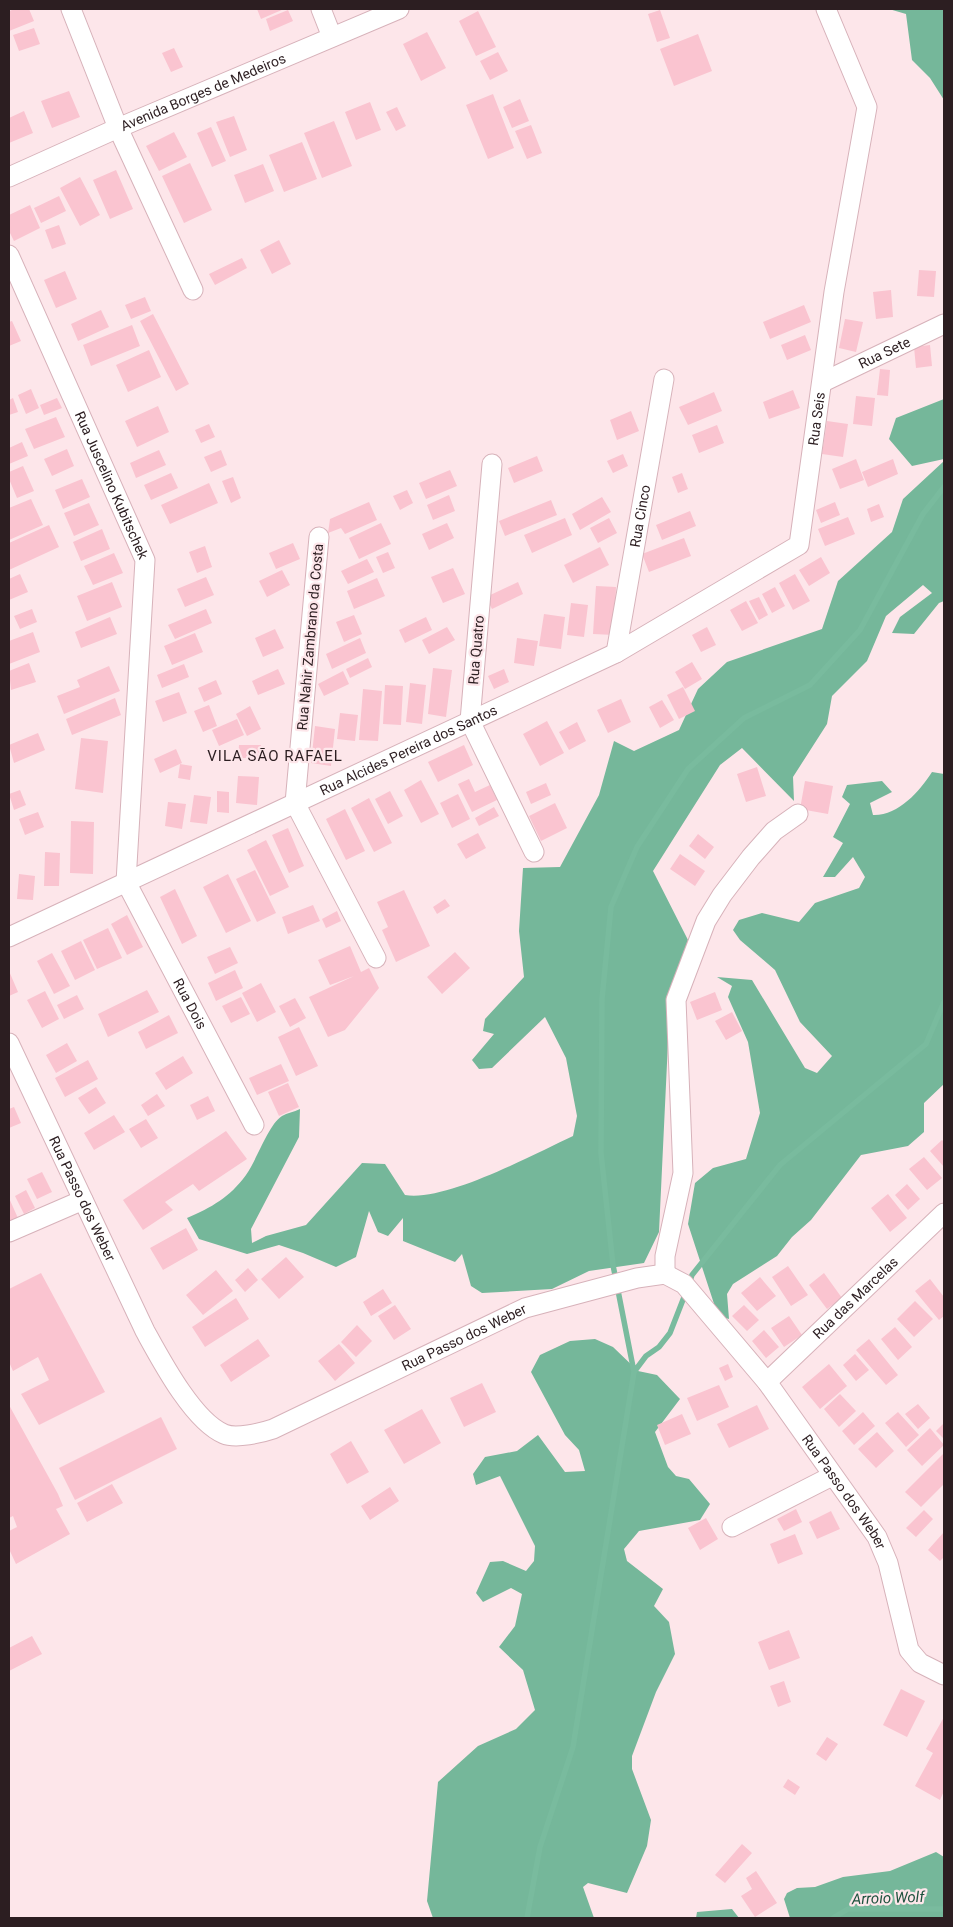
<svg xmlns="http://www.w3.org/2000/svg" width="953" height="1927" viewBox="0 0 953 1927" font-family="Roboto,sans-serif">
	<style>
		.forest { fill: #75b79a }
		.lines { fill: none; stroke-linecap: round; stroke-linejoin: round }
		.stream { stroke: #79bb9e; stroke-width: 5.5 }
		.building { fill: #fac4d0 }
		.minor-casing { stroke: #d7b2ba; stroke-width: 21 }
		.minor { stroke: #fff; stroke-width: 19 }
		.labels { text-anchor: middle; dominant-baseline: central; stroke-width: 4.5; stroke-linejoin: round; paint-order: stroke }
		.street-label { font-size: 14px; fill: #2c1e21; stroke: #fde6ea }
		.neighbourhood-label { font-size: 15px; letter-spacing: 1px; fill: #2c1e21; stroke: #fde6ea }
		.water-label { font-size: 15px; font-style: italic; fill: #1d513d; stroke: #fde6ea }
	</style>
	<rect width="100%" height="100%" fill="#fde6ea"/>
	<!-- forest -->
	<path class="forest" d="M889 9H944V100L930 78 912 60 906 14Z
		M944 399V459L912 466 889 439 896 418Z
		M944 461V601L939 603 914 634 892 633 900 617 932 593 923 585 886 616 867 661 832 696 827 724 793 777 794 801 742 748 720 765 653 871 688 940 670 1000 659 1232 644 1263 589 1271 552 1289 482 1293 471 1286 462 1254 455 1262 403 1241V1218L388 1236 378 1232 369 1211 356 1257 336 1267 303 1253 279 1245 247 1254 199 1239 187 1218C212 1207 229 1198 246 1175 257 1160 268 1125 282 1116 287 1113 294 1112 300 1109L299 1137 251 1229 252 1243 266 1236 306 1225 362 1163 385 1164 405 1195C446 1202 534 1154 573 1136L577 1116 566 1058 545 1017 492 1068 479 1069 472 1060 494 1034 483 1031 485 1019 524 977 519 931 523 868 560 867 599 795 614 741 634 751 679 730 698 689 727 662 822 629 838 581 892 532 903 499Z
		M932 772 944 774V1084L924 1103V1132L908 1146 861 1155 811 1220 792 1237 777 1256 733 1284 727 1294 729 1319 718 1316 688 1224 695 1183 713 1168 746 1159 760 1113 748 1042 728 997 732 986 717 977 752 980 805 1068 817 1073 832 1056 800 1022 775 970 740 940 733 930 739 920 762 913 799 922 815 903 859 888 865 877 853 857 835 877H823L843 843 833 837 850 804 842 797 847 785 882 781 892 792 870 803 873 815C898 816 919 792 932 772Z
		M595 1339 613 1347 638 1371 657 1375 680 1399 655 1432 668 1467 676 1476 689 1479 710 1504 700 1520 639 1531 624 1549 627 1561 663 1589 654 1606 669 1622 675 1654 656 1692 632 1756V1769L651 1820 647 1846 627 1893 588 1883 583 1887 594 1918H433L427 1901 438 1782 478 1746 516 1729 535 1710 523 1670 499 1647 515 1626 522 1594 511 1588 483 1602 476 1593 490 1562 503 1561 526 1571 534 1561 535 1546 500 1476 476 1485 473 1474 485 1457 517 1451 538 1435 565 1472 585 1471 579 1450 565 1435 531 1372 540 1355 570 1341Z
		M936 1852 944 1857V1918H790L784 1899 787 1893 797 1888 815 1887 843 1877 890 1871Z
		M732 1909 739 1918H696L697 1912Z"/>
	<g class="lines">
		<!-- stream -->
		<path class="stream" d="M689 1284 692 1275 780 1165 926 1044 944 1002
			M634 1372 646 1356 659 1347 670 1333 686 1292
			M527 1918 540 1847 573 1747 634 1372 613 1265 601 1153 602 999 611 907 637 847 688 769 744 718 810 685 860 630 923 514 944 487
			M833 1918 848 1909H944"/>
	</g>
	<!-- building -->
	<path class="building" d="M15 9H29L34 21 9 31V11Z
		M257 9H284L261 19Z
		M288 10 293 21 270 31 266 19Z
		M660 10 670 38 657 42 648 14Z
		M478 11 496 47 476 56 459 21Z
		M34 28 40 44 19 51 13 35Z
		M427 32 446 68 421 81 403 44Z
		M698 34 712 71 674 86 660 49Z
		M174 48 183 67 171 72 162 53Z
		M498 52 508 71 490 80 480 61Z
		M69 91 80 117 52 128 41 101Z
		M493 94 514 148 488 159 466 105Z
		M520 99 529 121 512 128 503 107Z
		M370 102 381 130 356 140 345 112Z
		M397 107 406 126 396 131 386 112Z
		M24 111 33 133 9 143V118Z
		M234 116 247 150 230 157 216 122Z
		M334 121 352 166 322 178 304 133Z
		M531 125 542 153 527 159 515 131Z
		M211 127 226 161 212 167 197 133Z
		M174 132 187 157 159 171 146 146Z
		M302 142 317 179 284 192 269 155Z
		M190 163 212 210 184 223 162 176Z
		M263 164 274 191 245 203 234 175Z
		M116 170 133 209 110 219 93 180Z
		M80 177 100 215 80 226 60 188Z
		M59 196 66 211 41 223 34 208Z
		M30 205 40 228 14 241 9 231V215Z
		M59 225 66 244 52 249 45 230Z
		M279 240 291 264 272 274 260 250Z
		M242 258 247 268 215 285 209 274Z
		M919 270 936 271 934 297 917 296Z
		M65 271 77 299 56 308 44 280Z
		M891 290 893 317 876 319 873 292Z
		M145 297 151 311 131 319 125 305Z
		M804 305 811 322 770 339 763 322Z
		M101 310 109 327 78 341 71 324Z
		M153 314 189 384 176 391 140 321Z
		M845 319 863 322 856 352 839 348Z
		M12 321 21 341 9 346V322Z
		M132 325 140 346 91 366 83 345Z
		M805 335 811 350 787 360 781 345Z
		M930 345 932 366 916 368 914 347Z
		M149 350 161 377 128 392 116 365Z
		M880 369 890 370 888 396 877 395Z
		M31 389 39 408 26 414 18 395Z
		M793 390 800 408 769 419 763 402Z
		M714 392 722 411 688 425 679 407Z
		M856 396 875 398 872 426 853 424Z
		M13 398 18 412 9 415V400Z
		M57 398 62 408 44 415 40 405Z
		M158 406 169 432 137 447 125 421Z
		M631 411 639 431 617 440 610 420Z
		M56 417 65 437 34 449 25 429Z
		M827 421 848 424 843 457 822 454Z
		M209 424 215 437 201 443 195 430Z
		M717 425 724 443 699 453 692 435Z
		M22 442 28 456 9 464V448Z
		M67 449 74 466 52 476 44 459Z
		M159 450 166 465 136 478 130 463Z
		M221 450 227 465 211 472 204 457Z
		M623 454 628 466 613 473 607 461Z
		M537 456 543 471 514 483 508 468Z
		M856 459 864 480 840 489 832 469Z
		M893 459 898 474 868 487 862 472Z
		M23 466 34 491 17 498 9 479V472Z
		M450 470 457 486 426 499 419 483Z
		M171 473 178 488 151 500 144 485Z
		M682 473 688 489 678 493 672 477Z
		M233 477 241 498 231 503 222 481Z
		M82 479 90 497 63 509 55 490Z
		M209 483 218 503 170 524 161 505Z
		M407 490 413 503 400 510 393 496Z
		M449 495 455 511 433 520 427 505Z
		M602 497 611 512 580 530 572 514Z
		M31 499 43 525 9 540V508Z
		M551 500 557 515 505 536 499 521Z
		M369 502 377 520 345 534 341 528 328 533 330 519Z
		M835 502 840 515 821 523 816 510Z
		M89 503 99 525 74 536 64 513Z
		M879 504 884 517 871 522 867 509Z
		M690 511 696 526 662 540 656 525Z
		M848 517 855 534 825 546 818 529Z
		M565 518 572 535 532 553 524 535Z
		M609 518 617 533 598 543 590 528Z
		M381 523 391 544 359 559 349 538Z
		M447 523 454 538 429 550 422 534Z
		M49 525 59 547 9 570V543Z
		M102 529 110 549 81 561 73 542Z
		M684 538 691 556 649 572 642 554Z
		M293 543 300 559 276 569 269 553Z
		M205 546 212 567 197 573 189 552Z
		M600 547 609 565 573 583 564 565Z
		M388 552 395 568 383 573 376 557Z
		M114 553 123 573 93 585 84 566Z
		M821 557 830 573 809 586 799 570Z
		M367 559 374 572 348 584 341 571Z
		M453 568 465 594 443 603 431 577Z
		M282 570 290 585 267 597 259 581Z
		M20 574 28 592 9 600V579Z
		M795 574 810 601 793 610 779 583Z
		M206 577 214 595 185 607 177 589Z
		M377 578 385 596 354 609 347 591Z
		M112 582 122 607 87 621 77 596Z
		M518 582 523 594 492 609 486 597Z
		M596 586 616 587 614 635 593 634Z
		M775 587 785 606 772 613 762 594Z
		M759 597 768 615 759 620 749 601Z
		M746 601 758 623 742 631 730 610Z
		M571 603 588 605 584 637 567 635Z
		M32 609 37 622 20 629 14 616Z
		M206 609 212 623 175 639 168 625Z
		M544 614 565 617 561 649 539 646Z
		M354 615 362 634 344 642 336 622Z
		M110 617 117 634 81 648 75 632Z
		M426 617 432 630 405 643 399 630Z
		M447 627 455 640 429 654 422 640Z
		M707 627 716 645 701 652 692 635Z
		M275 629 284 648 263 657 255 638Z
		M33 632 40 652 9 664V641Z
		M195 633 203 652 172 665 164 646Z
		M360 638 366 653 332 669 326 654Z
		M517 638 538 641 534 666 514 663Z
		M368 658 372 667 350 678 346 669Z
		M692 662 702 679 685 689 675 672Z
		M29 663 36 682 11 690 9 671Z
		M184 664 189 677 162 688 157 675Z
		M109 666 120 691 64 714 57 696 80 687 77 680Z
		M433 668 452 670 446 717 428 714Z
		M278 669 285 684 258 695 252 681Z
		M504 669 509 682 494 689 488 676Z
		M343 671 349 684 324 696 318 684Z
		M216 680 222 694 204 702 198 688Z
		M410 683 426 685 422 724 406 722Z
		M385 685 403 686 401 725 383 724Z
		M683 687 695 711 679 719 667 695Z
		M363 689 382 691 378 741 359 740Z
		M179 692 187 713 163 722 155 701Z
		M115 698 121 715 72 735 66 719Z
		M621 699 631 722 608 733 597 710Z
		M662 700 674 720 660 728 649 707Z
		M209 705 217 726 203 732 194 711Z
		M250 706 261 729 247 736 236 714Z
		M340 713 358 715 355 741 337 739Z
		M237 719 244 735 219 746 212 730Z
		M547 721 564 753 540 766 523 734Z
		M577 722 586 741 569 750 559 732Z
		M315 726 335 729 331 766 311 763Z
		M38 733 45 750 14 763 9 745Z
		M81 738 108 741 103 793 75 789Z
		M239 745H261V758H238Z
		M464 745 473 765 438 782 428 762Z
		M176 749 182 763 160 773 154 759Z
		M180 764 192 766 190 780 178 778Z
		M757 767 766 796 746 802 737 774Z
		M238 776 259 777 257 805 236 803Z
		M469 779 475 792 490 785 497 800 472 812 458 784Z
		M421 780 439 814 421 823 404 790Z
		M805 781 833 786 828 814 800 809Z
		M546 783 551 795 531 804 526 792Z
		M20 790 26 805 14 810 9 794Z
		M217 791 229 792V813L217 812Z
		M390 791 403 816 388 824 375 799Z
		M458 794 470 819 452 828 440 803Z
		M194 795 211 797 207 824 190 822Z
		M369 798 392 843 374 852 351 808Z
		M168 802 186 804 182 829 165 826Z
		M555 803 567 828 541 841 529 816Z
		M494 807 499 816 479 826 475 818Z
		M345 809 365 851 346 860 326 819Z
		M38 812 44 827 25 835 19 819Z
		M71 821 94 822 93 874 70 873Z
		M288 828 304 866 289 873 272 835Z
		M478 833 486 848 466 859 457 844Z
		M698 834 714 847 705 859 689 846Z
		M266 840 289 887 270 896 247 850Z
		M45 852 60 853 59 886H44Z
		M680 854 705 871 695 886 670 869Z
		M255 870 276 913 257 922 236 879Z
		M19 874 35 876 33 900 17 899Z
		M228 874 251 921 226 933 203 887Z
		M175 889 197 936 182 944 160 897Z
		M404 890 430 946 396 962 382 930 388 927 377 902Z
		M445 899 450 906 437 914 433 907Z
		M313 905 320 921 288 934 282 917Z
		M337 911 341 921 326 928 322 919Z
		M127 915 143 947 127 955 111 924Z
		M108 928 122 958 97 969 83 940Z
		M81 941 95 970 75 980 61 951Z
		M350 946 361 972 369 968 379 988 345 1030 328 1037 309 997 354 976 330 985 318 960Z
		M230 947 238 963 215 974 207 957Z
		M455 952 470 968 442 994 427 977Z
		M52 953 70 986 54 994 37 961Z
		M235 970 243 988 216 1001 208 983Z
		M9 971 18 992 9 996Z
		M261 983 276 1012 257 1022 242 993Z
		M147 990 159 1012 108 1037 98 1014Z
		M45 991 59 1019 42 1028 27 1000Z
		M715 992 722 1010 697 1020 690 1002Z
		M77 995 84 1009 64 1019 57 1005Z
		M241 997 250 1014 231 1023 222 1006Z
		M295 998 306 1018 290 1027 279 1006Z
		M732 1012 742 1031 726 1040 715 1021Z
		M169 1015 178 1033 146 1049 138 1032Z
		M299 1027 318 1066 296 1076 278 1037Z
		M67 1043 77 1061 56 1073 46 1055Z
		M183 1056 193 1073 166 1090 155 1073Z
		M88 1060 98 1079 65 1097 55 1078Z
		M281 1064 289 1081 257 1095 249 1078Z
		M288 1083 299 1107 279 1116 268 1092Z
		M96 1087 106 1103 89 1114 78 1098Z
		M157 1094 165 1106 148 1116 141 1105Z
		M208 1096 215 1111 197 1120 190 1105Z
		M14 1107 21 1123 9 1128V1109Z
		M114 1115 125 1132 94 1150 84 1133Z
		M146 1119 158 1138 141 1148 129 1129Z
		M226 1131 247 1159 199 1191 193 1184 165 1202 173 1210 143 1230 123 1200Z
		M942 1140 944 1142V1167L930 1151Z
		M924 1157 942 1178 927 1190 909 1169Z
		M42 1172 52 1192 37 1199 27 1179Z
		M907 1184 920 1199 908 1210 895 1195Z
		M26 1190 35 1208 24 1214 15 1196Z
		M888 1194 907 1218 890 1232 871 1208Z
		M9 1198 21 1225 9 1231Z
		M186 1228 198 1250 163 1270 150 1248Z
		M286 1257 304 1277 279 1299 261 1279Z
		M788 1266 808 1295 791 1306 772 1277Z
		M248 1268 258 1280 245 1292 235 1280Z
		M216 1270 233 1291 203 1315 186 1295Z
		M41 1273 105 1392 39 1425 21 1394 49 1380 38 1357 13 1371 9 1362V1289Z
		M824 1273 842 1298 827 1309 809 1285Z
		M760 1277 776 1296 757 1311 741 1293Z
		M930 1279 944 1297V1316L939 1320 915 1291Z
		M383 1289 392 1303 371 1316 363 1302Z
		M236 1298 249 1319 205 1347 192 1327Z
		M915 1301 933 1319 914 1337 897 1319Z
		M395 1305 411 1329 394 1340 378 1316Z
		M744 1305 759 1320 747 1331 732 1316Z
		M789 1316 802 1335 784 1347 771 1328Z
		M357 1325 372 1341 356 1357 341 1342Z
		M895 1327 912 1347 898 1360 881 1339Z
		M764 1330 779 1347 766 1358 752 1341Z
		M258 1339 270 1356 231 1382 220 1365Z
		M869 1339 898 1375 886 1385 856 1350Z
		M339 1344 355 1363 335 1381 318 1361Z
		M855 1354 869 1370 856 1381 843 1365Z
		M728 1364 733 1377 725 1381 719 1368Z
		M829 1364 847 1386 820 1409 802 1387Z
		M482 1383 496 1412 464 1427 450 1398Z
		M719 1385 729 1407 697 1421 687 1398Z
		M840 1394 856 1411 839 1427 824 1409Z
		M918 1404 930 1418 918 1429 905 1414Z
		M9 1405 58 1494 63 1506 56 1509 70 1534 16 1564 9 1549V1531L17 1527 13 1516 9 1518Z
		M757 1405 769 1429 729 1448 717 1424Z
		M422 1409 441 1443 404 1464 384 1430Z
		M863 1412 875 1426 854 1445 842 1431Z
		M898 1412 919 1435 906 1447 885 1423Z
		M682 1414 691 1434 665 1445 657 1425Z
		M161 1417 177 1449 75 1500 59 1468Z
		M944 1423V1439L936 1431Z
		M930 1428 944 1445 922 1466 907 1450Z
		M877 1432 894 1451 876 1468 858 1449Z
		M351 1441 369 1472 347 1484 330 1454Z
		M943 1454 944 1484 921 1507 905 1492Z
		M112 1484 123 1503 87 1522 77 1503Z
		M390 1487 399 1501 370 1520 361 1506Z
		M796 1509 802 1522 784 1531 777 1519Z
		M924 1510 933 1519 916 1537 906 1528Z
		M831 1511 840 1529 817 1539 809 1522Z
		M706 1518 718 1539 700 1550 688 1528Z
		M944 1532V1557L940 1561 928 1550Z
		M795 1534 803 1554 778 1564 770 1544Z
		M789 1630 800 1658 769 1670 758 1642Z
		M32 1636 42 1654 9 1671V1648Z
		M784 1681 791 1702 778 1707 770 1686Z
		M901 1689 925 1701 907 1737 883 1725Z
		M944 1717V1791L940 1800 915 1786 933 1753 926 1749Z
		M827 1737 838 1744 826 1761 816 1754Z
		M788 1779 800 1787 795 1795 783 1787Z
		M742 1844 752 1853 725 1883 715 1875Z
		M756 1871 777 1903 755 1917 741 1896 752 1889 746 1878Z"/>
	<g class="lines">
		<!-- minor casing -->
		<g class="minor-casing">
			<g id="minor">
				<path d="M71 9 118 128 193 290"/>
				<path d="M321 9 332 37"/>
				<path id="s1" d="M9 177 118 128 399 9"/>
				<path id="s2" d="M9 255 145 560 126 882 254 1125"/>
				<path id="s3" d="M823 382 944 324"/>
				<path d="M492 464 470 721 534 852"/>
				<path d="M319 537 295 803 376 958"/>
				<path id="s4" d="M616 653 664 379"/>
				<path id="s5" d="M9 937 616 653 799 545 834 292 867 107 826 9"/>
				<path id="s6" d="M9 1043 145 1331C161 1360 193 1421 224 1434 236 1439 261 1433 273 1429L525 1308 637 1278 665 1274 684 1284 767 1382 877 1537 888 1563 909 1650 920 1663 944 1675"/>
				<path d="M9 1232 83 1200"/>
				<path d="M665 1274V1256L683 1173 676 1000 706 921 722 895 751 857 774 831 798 814"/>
				<path id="s7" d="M767 1382 944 1213"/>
				<path d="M732 1527 832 1476"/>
			</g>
		</g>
		<!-- minor -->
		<use href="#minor" class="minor"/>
	</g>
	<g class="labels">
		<!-- street labels -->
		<g class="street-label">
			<text stroke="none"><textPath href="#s1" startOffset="212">Avenida Borges de Medeiros</textPath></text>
			<text stroke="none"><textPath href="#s3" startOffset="68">Rua Sete</textPath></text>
			<text stroke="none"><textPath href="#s5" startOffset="1010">Rua Seis</textPath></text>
			<text stroke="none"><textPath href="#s2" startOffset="252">Rua Juscelino Kubitschek</textPath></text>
			<text stroke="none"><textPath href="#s4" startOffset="139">Rua Cinco</textPath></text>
			<text transform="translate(310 637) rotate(-85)">Rua Nahir Zambrano da Costa</text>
			<text transform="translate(476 650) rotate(-85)">Rua Quatro</text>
			<text stroke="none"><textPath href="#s5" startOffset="441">Rua Alcides Pereira dos Santos</textPath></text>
			<text stroke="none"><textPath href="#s2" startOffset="794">Rua Dois</textPath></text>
			<text stroke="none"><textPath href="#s6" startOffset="172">Rua Passo dos Weber</textPath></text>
			<text stroke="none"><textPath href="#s7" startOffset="122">Rua das Marcelas</textPath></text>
			<text stroke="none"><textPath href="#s6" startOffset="712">Rua Passo dos Weber</textPath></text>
			<text stroke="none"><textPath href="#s6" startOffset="1208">Rua Passo dos Weber</textPath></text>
		</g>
		<!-- neighbourhood labels -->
		<g class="neighbourhood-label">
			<text x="275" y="756">VILA SÃO RAFAEL</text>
		</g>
		<!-- water labels -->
		<g class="water-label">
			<text transform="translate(888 1898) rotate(-2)">Arroio Wolf</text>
		</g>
	</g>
	<!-- border -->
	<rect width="953" height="1927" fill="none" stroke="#2c1e21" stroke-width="20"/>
</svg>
